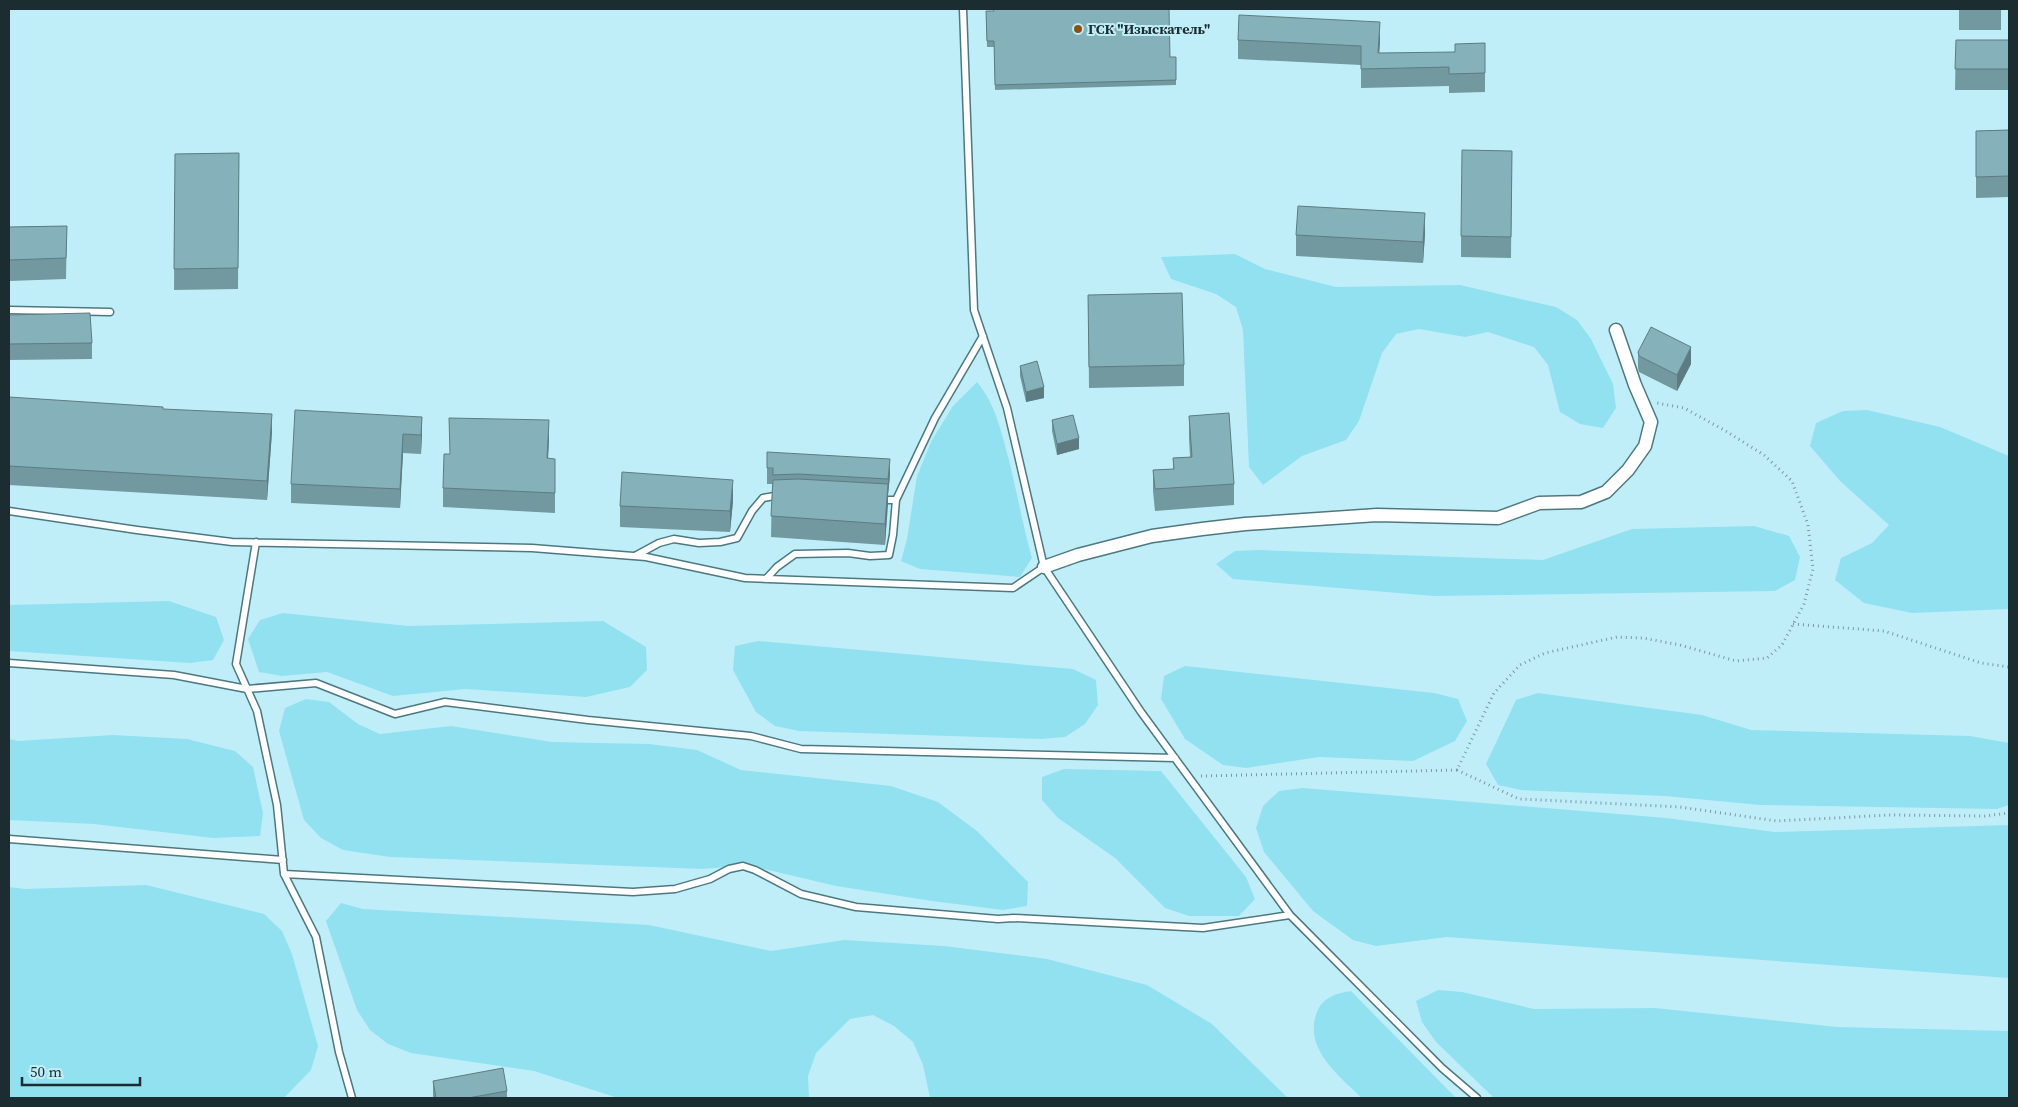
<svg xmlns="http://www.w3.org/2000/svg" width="2018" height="1107" viewBox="0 0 2018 1107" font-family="'Source Serif 4',serif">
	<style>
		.green { fill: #91e1f1 }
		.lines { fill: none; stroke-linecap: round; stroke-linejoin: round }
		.service-casing { stroke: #4d7880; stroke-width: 9 }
		.minor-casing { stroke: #4d7880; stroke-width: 15 }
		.path { stroke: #7899a1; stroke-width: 3; stroke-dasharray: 1 4; stroke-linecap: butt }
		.service { stroke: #fff; stroke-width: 6 }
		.minor { stroke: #fff; stroke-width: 12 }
		.wall { fill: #7298a0 }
		.shaded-wall { fill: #5d7c82 }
		.building { fill: #85b1ba; stroke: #5d7c82 }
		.poi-dot { fill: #8c510e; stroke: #c0eef8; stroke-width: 2 }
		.labels { text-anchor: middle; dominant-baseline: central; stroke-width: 4; stroke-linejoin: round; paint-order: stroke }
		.poi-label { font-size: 14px; font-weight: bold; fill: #1b2d31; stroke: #c0eef8; text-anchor: start }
	</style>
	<rect width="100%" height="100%" fill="#c0eef8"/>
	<!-- green -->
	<path class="green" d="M1235 254 1265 269 1336 287 1460 285 1556 307 1577 320 1591 339 1613 384 1616 408 1603 428 1580 424 1560 412 1548 365 1534 347 1488 332 1465 337 1419 329 1396 334 1382 353 1359 421 1346 440 1302 456 1263 485 1249 467 1243 330 1236 307 1216 294 1171 279 1161 257Z
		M977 382C996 405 1001 431 1009 460 1017 493 1023 526 1032 558L1020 577 920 569 901 561 907 539 917 476 932 440 953 406Z
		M1867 410 1940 427 2009 456V609L1912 613 1864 603 1835 580 1841 558 1872 543 1889 525 1840 481 1810 446 1816 423 1843 411Z
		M1754 526 1789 536 1800 557 1795 580 1775 591 1434 596 1233 579 1216 564 1235 551 1259 550 1543 560 1632 529Z
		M169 601 216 617 224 640 213 660 190 663 9 651V605Z
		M283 613 408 626 603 621 646 647 647 670 630 687 586 697 466 689 393 696 327 672 282 676 259 672 248 639 260 620Z
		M758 641 1073 669 1096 680 1098 705 1085 724 1065 737 1041 739 799 731 775 726 756 712 733 670 735 646Z
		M1185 666 1434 693 1458 699 1467 721 1455 741 1413 761 1319 757 1246 768 1223 765 1185 739 1161 699 1164 676Z
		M1538 693 1702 715 1751 730 1970 736 2009 743V805L1997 809 1760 805 1665 796 1521 790 1498 785 1486 764 1516 700Z
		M306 699 329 702 358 724 380 734 451 726 552 742 649 744 697 750 741 770 891 786 938 802 977 831 1028 882 1027 906 1003 910 932 901 836 886 747 865 703 869 390 857 343 850 321 838 304 820 279 731 285 708Z
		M113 735 187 739 235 751 253 767 263 813 260 836 213 838 94 824 9 820V739L18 741Z
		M1064 769 1161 771 1246 877 1255 899 1239 916H1189L1165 908 1115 858 1058 818 1042 800V777Z
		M1303 788 1666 818 1775 832 2009 825V978L1447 937 1376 946 1353 940 1313 911 1264 852 1256 828 1263 806 1279 791Z
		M146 885 264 914 282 931 292 954 318 1046 311 1070 284 1098 9 1097V887L25 889Z
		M341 903 363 909 649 925 771 951 844 940 944 946 1047 959 1147 985 1212 1024 1288 1098H930L923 1065 913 1042 894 1026 873 1015 850 1019 816 1053 808 1076 809 1098H618L534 1071 411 1053 388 1044 370 1030 357 1010 326 921Z
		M1438 990 1462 992 1534 1009 1655 1008 1837 1027 2009 1031V1098H1494L1436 1042 1422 1022 1416 1001Z
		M1351 991 1456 1098H1362C1338 1075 1303 1048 1317 1012 1323 997 1337 993 1351 991Z"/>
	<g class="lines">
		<!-- service casing -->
		<g class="service-casing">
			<path id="service" d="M963 9 974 310 1007 408 1044 567 1141 712 1290 915 1442 1068 1477 1098
				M9 310 110 312
				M880 500H896L935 418 983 336
				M9 511 137 530 232 542 532 548 646 557 745 578 1013 588 1044 567
				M256 542 236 664 257 711 277 805 284 874 316 937 339 1052 352 1098
				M635 556 659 543 674 539 699 543 720 542 737 538 752 511 763 498 780 495
				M766 579 777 567 795 554 848 553 870 556 889 555 893 535 896 500
				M9 663 174 675 247 689 316 683 395 714 445 702 588 720 751 736 801 749 1175 758
				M9 839 283 860
				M284 874 633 892 675 889 710 879 729 869 743 866 755 870 801 894 856 907 998 919 1014 918 1203 928 1290 915"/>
		</g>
		<!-- minor casing -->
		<g class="minor-casing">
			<path id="minor" d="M1044 567 1078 555 1152 536 1202 529 1245 524 1377 515 1498 518 1539 503 1581 502 1606 492 1628 470 1645 446 1651 422 1635 385 1616 330"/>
		</g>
		<!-- path -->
		<path class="path" d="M1793 624 1884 631 1981 663 2009 667
			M1457 770 1519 799 1680 807 1777 821 1890 815 1985 816 2009 813
			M1201 776 1457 770 1494 693 1520 665 1545 653 1617 637 1643 638 1680 645 1736 661 1767 658 1782 645 1804 604 1813 569 1808 525 1792 481 1764 455 1724 430 1684 408 1657 403"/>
		<!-- service -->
		<use href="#service" class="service"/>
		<!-- minor -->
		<use href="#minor" class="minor"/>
	</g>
	<!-- wall -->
	<path class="wall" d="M1959 9H2001V30H1959Z
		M993 11 1170 57H1176V85L995 90 994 47H987L986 16Z
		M1238 40 1380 41 1379 53 1485 73V92L1449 93V86L1361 88V65L1238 59Z
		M1956 40H2009V90H1955Z
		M2009 130V197L1976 198V131Z
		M1512 151 1511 258 1461 257V236Z
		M239 153 238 289 174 290 175 154Z
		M67 226 66 279 9 281V227Z
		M1425 234 1423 263 1296 256V235Z
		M1088 295 1184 365V386L1089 388Z
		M9 315 92 343V359L9 360Z
		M1638 352 1691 364 1677 391 1639 372 1638 368Z
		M1020 366 1044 398 1026 402 1020 376Z
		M9 397 163 409 272 432 267 500 9 485Z
		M1189 416 1234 484V505L1155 511 1153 491V470L1173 469V458L1190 457 1189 438Z
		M422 417 421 454 403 453 400 508 291 503V484Z
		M1052 420 1079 449 1057 455 1052 431Z
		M549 439 548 458 555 478V513L443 507V488Z
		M767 468 890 475 888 495 885 545 771 537 772 484H767Z
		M733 501 730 532 620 527V506Z
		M433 1081 507 1091V1098H433Z"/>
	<!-- shaded-wall -->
	<path class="shaded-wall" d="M1380 22V41L1378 72V53Z
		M1425 213V234L1423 263V242Z
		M1691 347V364L1677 391V375Z
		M1044 387V398L1026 402V392Z
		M272 414V432L267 500V481Z
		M422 417V436L421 454V435Z
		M549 420V439L547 478V458Z
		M403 434V453L400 508V489Z
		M1079 438V449L1057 455V444Z
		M890 459V475L888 495V479Z
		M733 480V501L730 532V511Z
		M888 484V505L885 545V524Z"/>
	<!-- building -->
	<path class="building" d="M993 9H1169L1170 57H1176V80L995 85 994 41H987L986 11H994Z
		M1239 15 1380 22 1378 53 1455 52V44L1485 43V73L1449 74V67L1361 69V46L1238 40Z
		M1956 40H2009V69H1955Z
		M2009 130V176L1976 177V131Z
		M1462 150 1512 151 1511 237 1461 236Z
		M239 153 238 268 174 269 175 154Z
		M1298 206 1425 213 1423 242 1296 235Z
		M67 226 66 258 9 260V227Z
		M1182 293 1184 365 1089 367 1088 295Z
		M90 313 92 343 9 344V315Z
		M1651 327 1691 347 1677 375 1639 356 1638 352Z
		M1037 361 1044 387 1026 392 1020 366Z
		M9 397 163 407V409L272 414 267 481 9 466Z
		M295 410 422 417 421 435 403 434 400 489 291 484Z
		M1229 413 1234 484 1155 489 1153 470 1174 469 1173 458 1192 457 1189 416Z
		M1073 415 1079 438 1057 444 1052 420Z
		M449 418 549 420 547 458 555 459V493L443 488 444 454H450Z
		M767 452 890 459 888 479 798 474 773 475V468H767Z
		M622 472 733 480 730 511 620 506Z
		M798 479 888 484 885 524 771 516 773 480Z
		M503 1068 507 1091 468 1098H436L433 1081Z"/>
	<!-- markers -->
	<circle class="poi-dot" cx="1078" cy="29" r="5"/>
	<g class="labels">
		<!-- poi labels -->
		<g class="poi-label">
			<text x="1088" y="29">ГСК "Изыскатель"</text>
		</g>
	</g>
	<!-- border -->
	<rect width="2018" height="1107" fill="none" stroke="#1b2d31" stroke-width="20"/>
	<!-- scale -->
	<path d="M22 1077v8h118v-8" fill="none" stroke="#1b2d31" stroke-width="2.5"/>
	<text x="30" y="1077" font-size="15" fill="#1b2d31" stroke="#c0eef8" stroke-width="4" paint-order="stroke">50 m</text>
</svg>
